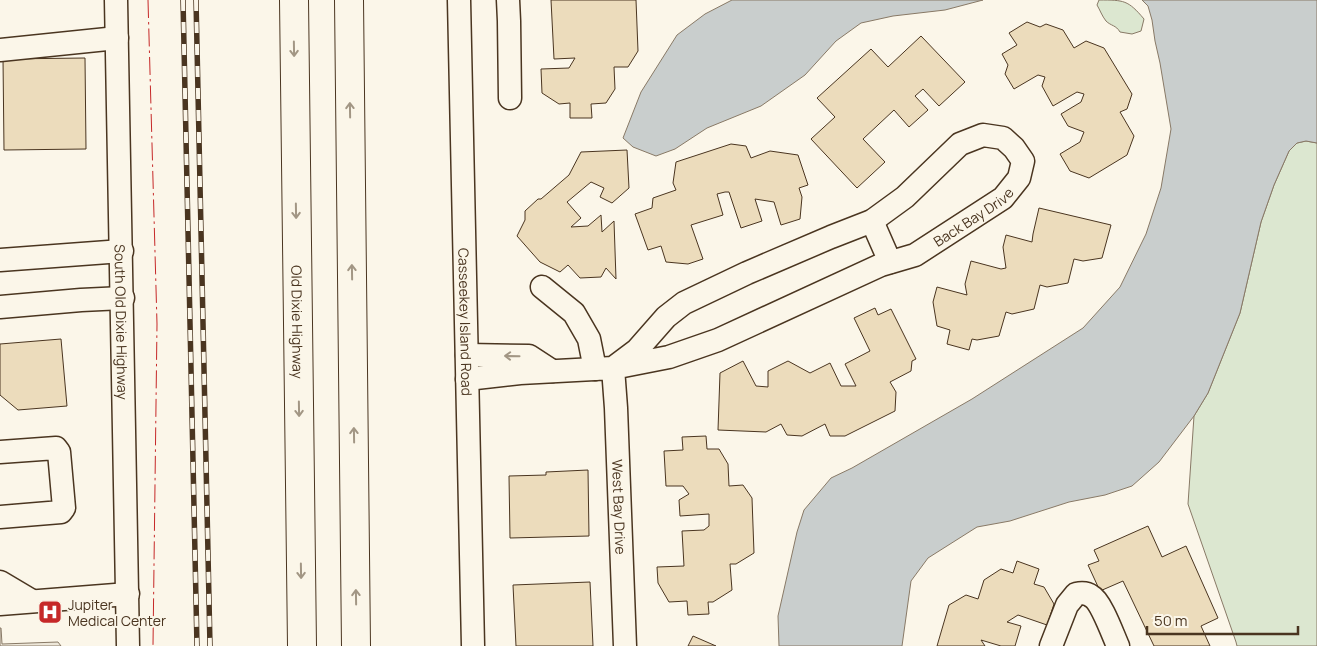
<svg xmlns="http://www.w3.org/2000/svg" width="1317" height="646" viewBox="0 0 1317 646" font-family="Manrope,sans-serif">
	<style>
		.green { fill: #dce7d0; stroke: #887966 }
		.parking { fill: #ede7d9; stroke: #887966 }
		.water { fill: #c9cecd; stroke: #887966 }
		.building { fill: #ecdcbc; stroke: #4a3520 }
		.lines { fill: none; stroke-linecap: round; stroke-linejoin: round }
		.minor-casing { stroke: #4a3520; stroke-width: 25 }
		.major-casing { stroke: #4a3520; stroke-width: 30 }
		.minor { stroke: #fbf6e9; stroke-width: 22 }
		.major { stroke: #fbf6e9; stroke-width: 28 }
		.rail-casing { stroke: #4a3520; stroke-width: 5.5 }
		.rail { stroke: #fbf6e9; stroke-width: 4; stroke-dasharray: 11; stroke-linecap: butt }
		.power { stroke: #c62828; stroke-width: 1; stroke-dasharray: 18 4 2.5 4; stroke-linecap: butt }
		.oneway { stroke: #a29684 }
		.labels { text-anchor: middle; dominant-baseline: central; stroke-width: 4; stroke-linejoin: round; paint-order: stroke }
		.street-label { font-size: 14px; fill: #4a3520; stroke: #fbf6e9 }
		.poi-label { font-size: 14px; fill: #4a3520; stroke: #fbf6e9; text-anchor: start }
	</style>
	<rect width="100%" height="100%" fill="#fbf6e9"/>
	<!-- green -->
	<path class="green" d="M1099 0C1124 0 1128 0 1144 19L1141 31 1132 34 1120 32C1116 25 1111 26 1106 21 1102 16 1100 10 1097 5Z
		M1306 141 1317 143V646H1237L1236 642 1188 504 1194 416 1208 393 1240 313 1261 222 1274 185 1289 151 1297 143Z"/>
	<!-- parking -->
	<path class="parking" d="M0 628H1L2 644 58 642 61 646H0Z"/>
	<!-- water -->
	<path class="water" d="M732 0H983L945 10 893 16 861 23 836 41 805 75 761 106 707 128 675 149 656 156 633 147 623 138 641 92 677 35 705 14Z
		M1142 0H1317V143L1306 141 1297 143 1289 151 1274 185 1261 222 1240 313 1208 393 1194 416 1159 462 1132 486 1105 495 1069 502 1010 521 977 527 928 558 911 581 902 646H779L778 616 797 532 804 510 831 478 852 468 972 399 1083 328 1120 287 1146 234 1161 188 1171 129 1160 63 1155 41 1152 20 1148 6Z"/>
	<!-- building -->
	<path class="building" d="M551 0H636L638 51 628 67H614L615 89 606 103 591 104 592 118H570V103L559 104 542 93 541 69 569 68 575 58 554 59Z
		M1027 22 1040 27 1046 24 1063 30 1074 48 1086 41 1104 48 1132 94 1127 109 1120 112 1134 136 1127 155 1089 178 1070 171 1060 154 1080 142 1084 132 1068 126 1061 114 1081 102 1084 94 1077 92 1053 106 1042 86 1045 77 1038 75 1014 89 1005 74 1008 65 1002 54 1017 45 1009 33Z
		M921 36 965 82 939 106 923 89 915 96 928 110 909 127 894 110 863 139 885 162 857 188 811 139 835 117 817 98 871 49 888 67Z
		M85 58 86 149 4 150 3 59Z
		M731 144 746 146 751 158 770 151 798 155 808 185 799 188 802 197 800 219 781 225 774 202 755 199 762 221 741 228 729 192H725L717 194 723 215 691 225 703 259 688 264 666 262 661 246 648 250 635 214 652 208 653 198 676 190 673 183 676 162Z
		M627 150 629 188 612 203 600 197 604 188 591 182 567 202 581 218 571 227 588 226 601 215 602 232 614 221 616 279 606 268 601 277 580 278 568 265 560 272 540 262 517 236 525 220V211L538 199H541L569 175 581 152Z
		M1039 208 1111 225 1102 258 1083 261 1074 259 1068 283 1047 287 1040 285 1034 309 1012 314 1006 312 999 336 977 340 972 339 969 350 947 344 950 330 937 326 933 302 937 287 967 295 965 284 971 261 1001 269 1006 268 1003 247 1006 235 1032 242 1033 234Z
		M875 308 878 315 891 309 916 359 912 361 911 371 890 382 896 392 895 411 845 436H830L825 424 802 436 787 435 781 424 766 432 718 430 720 373 743 361 756 386 768 387V371L788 361 810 373 830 363 841 386H856L845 364 870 351 854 318Z
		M61 339 67 406 18 410 0 395V344Z
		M706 436 707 449H719L728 464 729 486 743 485 752 498 754 553 736 564H730L732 590 713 602H708L709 614 688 615 687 601 669 602 658 583 657 567 684 566 682 531 704 530 709 526V514L680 516 679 500 689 494 683 486H666L664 451 683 450 682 437Z
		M588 470 589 536 510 538 509 476 546 475V472Z
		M1148 526 1162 557 1186 546 1218 618 1201 626 1210 646H1154L1123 581 1100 591 1088 565 1099 561 1094 550Z
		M1017 561 1039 569 1034 584 1044 587 1054 604 1047 625 1018 615 1007 622 1021 626 1015 646H1001L981 640 985 646H937L949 605 966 595 978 599 984 580 1001 569 1013 573Z
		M590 582 593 646H516L513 585Z
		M693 636 716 646H688Z"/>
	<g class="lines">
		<!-- minor casing -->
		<g class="minor-casing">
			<g id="minor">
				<path id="s1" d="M116 0 128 646"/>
				<path id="s2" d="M459 0 473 646"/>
				<path d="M508 0 509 21 510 98"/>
				<path d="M0 50 117 38"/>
				<path d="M872 221 890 262"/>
				<path d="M0 260 122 251"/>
				<path d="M542 287 574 313 589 339 595 369"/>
				<path d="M0 307 81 300 123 298"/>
				<path d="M467 355 529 356 552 371"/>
				<path id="s3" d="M467 379 520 373 613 368 669 357 718 340 881 265 915 255 1003 198 1019 178 1023 161 1014 148 1003 138 983 135 960 144 905 197 872 221 831 237 747 273 684 303 666 317 637 350 613 368 616 408 625 646"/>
				<path d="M0 452 56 448 59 452 64 508 61 512 0 517"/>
				<path d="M0 582 32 601"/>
				<path d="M0 604 128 594"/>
				<path d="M1051 646 1067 605 1076 594C1081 593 1087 593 1091 596 1101 601 1113 635 1118 646"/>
			</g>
		</g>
		<!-- major casing -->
		<g class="major-casing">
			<g id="major">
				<path id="s4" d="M294 0 302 646"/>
				<path d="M349 0 356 646"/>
			</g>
		</g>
		<!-- minor -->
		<use href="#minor" class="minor"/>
		<!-- major -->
		<use href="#major" class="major"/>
		<!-- rail casing -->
		<g class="rail-casing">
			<path id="rail" d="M183 0 197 646
				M196 0 210 646"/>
		</g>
		<!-- rail -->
		<use href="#rail" class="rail"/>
		<!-- power -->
		<path class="power" d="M148 0 157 324 153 646"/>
	</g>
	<!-- one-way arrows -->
	<defs><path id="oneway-shaft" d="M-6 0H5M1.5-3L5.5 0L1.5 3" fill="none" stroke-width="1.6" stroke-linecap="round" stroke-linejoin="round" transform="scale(1.25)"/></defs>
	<g class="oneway">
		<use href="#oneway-shaft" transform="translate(294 49) rotate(89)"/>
		<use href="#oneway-shaft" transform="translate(350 110) rotate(-91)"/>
		<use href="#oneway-shaft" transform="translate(296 211) rotate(89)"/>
		<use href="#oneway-shaft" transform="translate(352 272) rotate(-91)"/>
		<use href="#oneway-shaft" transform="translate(512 356) rotate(-179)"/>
		<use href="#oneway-shaft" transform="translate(299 409) rotate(89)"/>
		<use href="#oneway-shaft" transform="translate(354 435) rotate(-91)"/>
		<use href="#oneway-shaft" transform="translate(301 571) rotate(89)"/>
		<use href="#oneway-shaft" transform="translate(356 597) rotate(-91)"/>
	</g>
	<!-- icons -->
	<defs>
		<g id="hospital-square" transform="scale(1.25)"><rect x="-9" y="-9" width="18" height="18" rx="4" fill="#c62828" stroke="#fbf6e9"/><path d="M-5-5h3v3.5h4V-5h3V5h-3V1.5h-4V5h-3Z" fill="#fff"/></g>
	</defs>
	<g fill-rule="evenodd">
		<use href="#hospital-square" x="50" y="612"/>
	</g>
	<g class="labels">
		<!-- street labels -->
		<g class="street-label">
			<text stroke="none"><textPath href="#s3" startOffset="540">Back Bay Drive</textPath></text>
			<text stroke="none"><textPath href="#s1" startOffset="322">South Old Dixie Highway</textPath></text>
			<text stroke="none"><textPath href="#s4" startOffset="322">Old Dixie Highway</textPath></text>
			<text stroke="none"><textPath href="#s2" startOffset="322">Casseekey Island Road</textPath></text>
			<text stroke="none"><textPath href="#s3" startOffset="1252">West Bay Drive</textPath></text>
		</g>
		<!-- poi labels -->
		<g class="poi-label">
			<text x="68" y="604">Jupiter<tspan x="68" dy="16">Medical Center</tspan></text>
		</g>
	</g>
	<!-- scale -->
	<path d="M1147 626v8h151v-8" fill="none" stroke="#4a3520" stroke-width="2.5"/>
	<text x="1154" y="626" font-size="15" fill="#4a3520" stroke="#fbf6e9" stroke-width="4" paint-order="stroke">50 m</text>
</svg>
